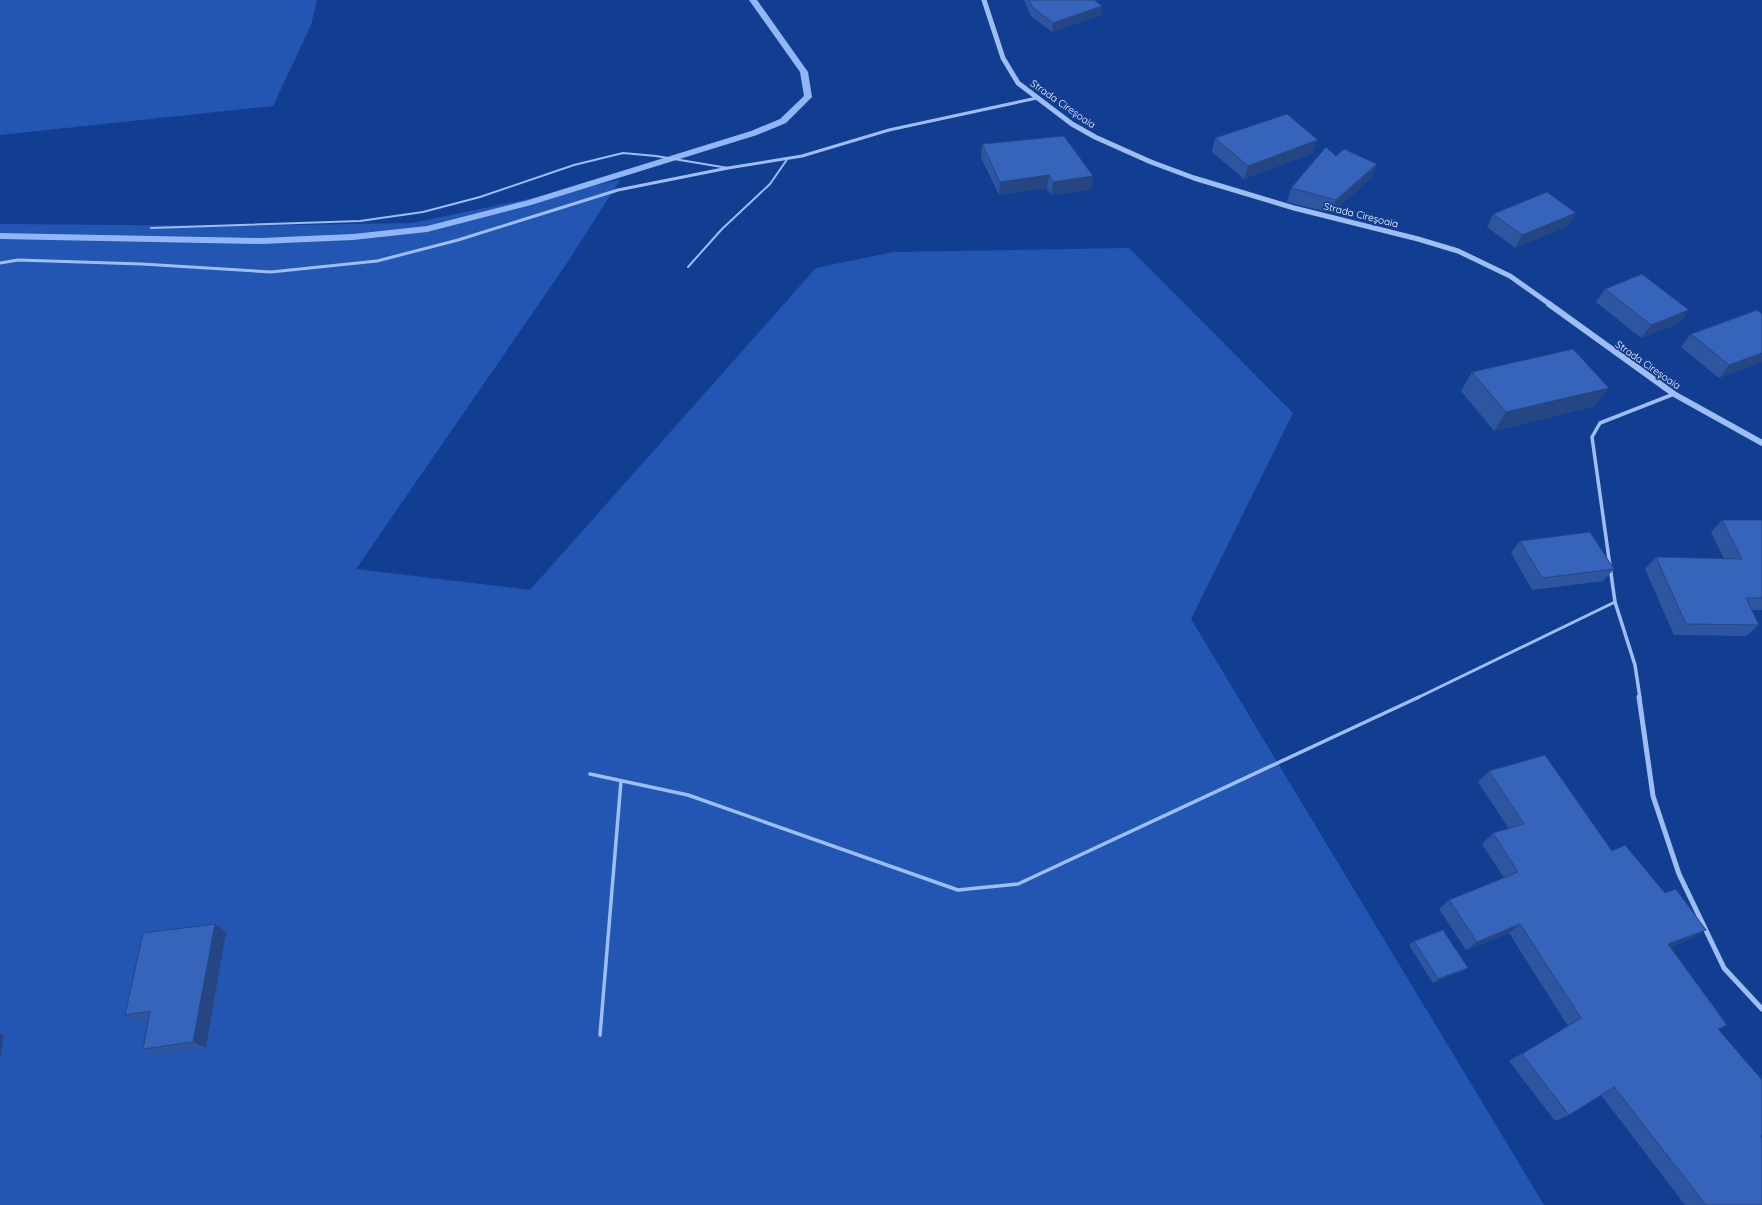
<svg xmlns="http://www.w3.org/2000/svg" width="1762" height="1205" viewBox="0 0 1762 1205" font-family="Quicksand,sans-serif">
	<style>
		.green { fill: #2356b2 }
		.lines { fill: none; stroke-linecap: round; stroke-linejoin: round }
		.stream { fill: #90b6f6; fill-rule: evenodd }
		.service-far2 { stroke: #9ebdf3; stroke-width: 2 }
		.service-far1 { stroke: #9ebdf3; stroke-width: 3 }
		.service { stroke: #9ebdf3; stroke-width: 3.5 }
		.minor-far2 { stroke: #9ebdf3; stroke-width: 3 }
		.minor-far1 { stroke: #9ebdf3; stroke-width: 3.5 }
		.minor { stroke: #9ebdf3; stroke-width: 5 }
		.tertiary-far1 { stroke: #9ebdf3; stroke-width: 5 }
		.tertiary { stroke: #9ebdf3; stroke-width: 6 }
		.wall { fill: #2e56a0 }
		.shaded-wall { fill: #254682 }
		.building { fill: #3564ba; stroke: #254682 }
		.labels { text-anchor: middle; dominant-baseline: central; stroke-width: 3.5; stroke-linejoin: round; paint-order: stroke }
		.far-street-label { font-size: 10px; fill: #fff; stroke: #123e92 }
	</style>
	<rect width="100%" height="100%" fill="#123e92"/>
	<!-- green -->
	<path class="green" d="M0 0H317L311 25 273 106 0 135Z
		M620 180 567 263 356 569 530 590 816 268 893 252 1129 248 1293 413 1191 619 1544 1205H0V224L238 226 412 223Z"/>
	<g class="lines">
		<!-- stream -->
		<path class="stream" d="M749 0H757L808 72 812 97 786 123 757 135 531 205 427 232 353 240 261 244 0 239V233L261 238 353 234 427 226 525 201 751 131 780 119 804 96 800 72Z"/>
		<!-- service-far2 -->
		<path class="service-far2" d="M151 228 360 221 423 212 480 197 574 165 623 153 656 156 728 168
			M688 267 722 229 770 184 788 158"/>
		<!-- service-far1 -->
		<path class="service-far1" d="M1417 698 1615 602"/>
		<!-- service -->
		<path class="service" d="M590 774 688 795 958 890 1018 884 1419 697
			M600 1035 621 781"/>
		<!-- minor-far2 -->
		<path class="minor-far2" d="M0 263 18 260 142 264 271 272 377 261 458 240 618 190 728 168 802 156 889 130 1037 98"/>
		<!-- minor-far1 -->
		<path class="minor-far1" d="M1640 698 1635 665 1615 602 1592 437 1600 423 1674 394"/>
		<!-- minor -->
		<path class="minor" d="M1639 697 1653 796 1679 874 1724 968 1762 1009"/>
		<!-- tertiary-far1 -->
		<path class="tertiary-far1" d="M984 0 1003 58 1018 83 1072 124 1095 137 1151 162 1194 178 1294 208 1418 239 1458 251 1510 276 1551 305"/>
		<!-- tertiary -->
		<path class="tertiary" d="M1549 304 1674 394 1762 443"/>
	</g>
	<!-- wall -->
	<path class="wall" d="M1024 0H1096V1L1102 6 1101 15 1052 32 1031 16Z
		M1215 138 1313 153 1244 179 1212 152Z
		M982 144 1093 176 1091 190 1051 195 1047 188 999 195 981 158Z
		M1336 156 1372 177 1331 213 1287 202 1291 188Z
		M1493 214 1568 226 1515 248 1487 227Z
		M1605 289 1680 323 1641 338 1596 302Z
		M1762 314V362L1719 378 1681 347 1691 334Z
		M1472 372 1595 406 1494 431 1461 391Z
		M1722 520H1762V610H1752L1759 625 1746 636 1674 635 1645 569 1656 557 1724 559 1711 532Z
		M1520 541 1614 569 1603 581 1532 590 1511 553Z
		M1489 771 1612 851 1691 939 1670 947 1727 1025 1719 1029 1761 1136 1762 1205H1685L1601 1095 1569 1115 1555 1121 1509 1061 1568 1026 1509 933 1466 950 1439 909 1449 900 1504 878 1482 844 1493 833 1509 829 1478 782Z
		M226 932 206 1048 156 1056 143 1049 149 1020 138 1022 125 1015Z
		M1414 941 1468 968 1462 971 1433 983 1409 945Z"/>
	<!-- shaded-wall -->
	<path class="shaded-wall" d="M1102 6 1101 15 1052 32 1053 23Z
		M1318 140 1313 153 1244 179 1248 166Z
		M1377 164 1372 177 1331 213 1336 200Z
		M1049 175 1047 188 999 195 1000 182Z
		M1093 176 1091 190 1051 195 1053 182Z
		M1576 213 1568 226 1515 248 1522 235Z
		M1689 310 1680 323 1641 338 1651 325Z
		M1762 353V362L1719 378 1729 365Z
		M1609 388 1595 406 1494 431 1506 412Z
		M215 924 226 932 206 1048 193 1042Z
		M1520 924 1509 933 1466 950 1477 942Z
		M1706 930 1691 939 1653 953 1668 944Z
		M1468 968 1462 971 1433 983 1438 979Z
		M0 1033 4 1035 0 1061Z"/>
	<!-- building -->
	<path class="building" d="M1029 0H1094L1102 6 1053 23 1032 7Z
		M1287 114 1318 140 1248 166 1215 138Z
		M1064 136 1093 176 1053 182 1049 175 1000 182 982 144Z
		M1326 147 1336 156 1344 149 1377 164 1336 200 1291 188Z
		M1547 192 1576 213 1522 235 1493 214Z
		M1642 274 1689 310 1651 325 1605 289Z
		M1757 310 1762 314V353L1729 365 1691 334Z
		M1573 349 1609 388 1506 412 1472 372Z
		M1722 520H1762V598H1746L1759 625 1686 624 1656 557 1742 559Z
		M1590 532 1614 569 1542 578 1520 541Z
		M1545 755 1612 851 1625 845 1665 893 1676 889 1706 930 1668 944 1727 1025 1718 1029 1762 1080V1135L1761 1136 1762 1138V1205H1706L1614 1087 1569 1115 1522 1054 1581 1018 1520 924 1477 942 1449 900 1518 872 1493 833 1524 824 1489 771Z
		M215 924 193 1042 143 1049 150 1011 125 1015 143 933Z
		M1443 930 1468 968 1438 979 1414 941Z"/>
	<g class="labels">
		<!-- far-street labels -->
		<g class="far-street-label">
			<text transform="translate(1063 104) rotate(35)">Strada Cireșoaia</text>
			<text transform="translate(1361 215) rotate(14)">Strada Cireșoaia</text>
			<text transform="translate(1648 365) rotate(35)">Strada Cireșoaia</text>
		</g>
	</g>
</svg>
